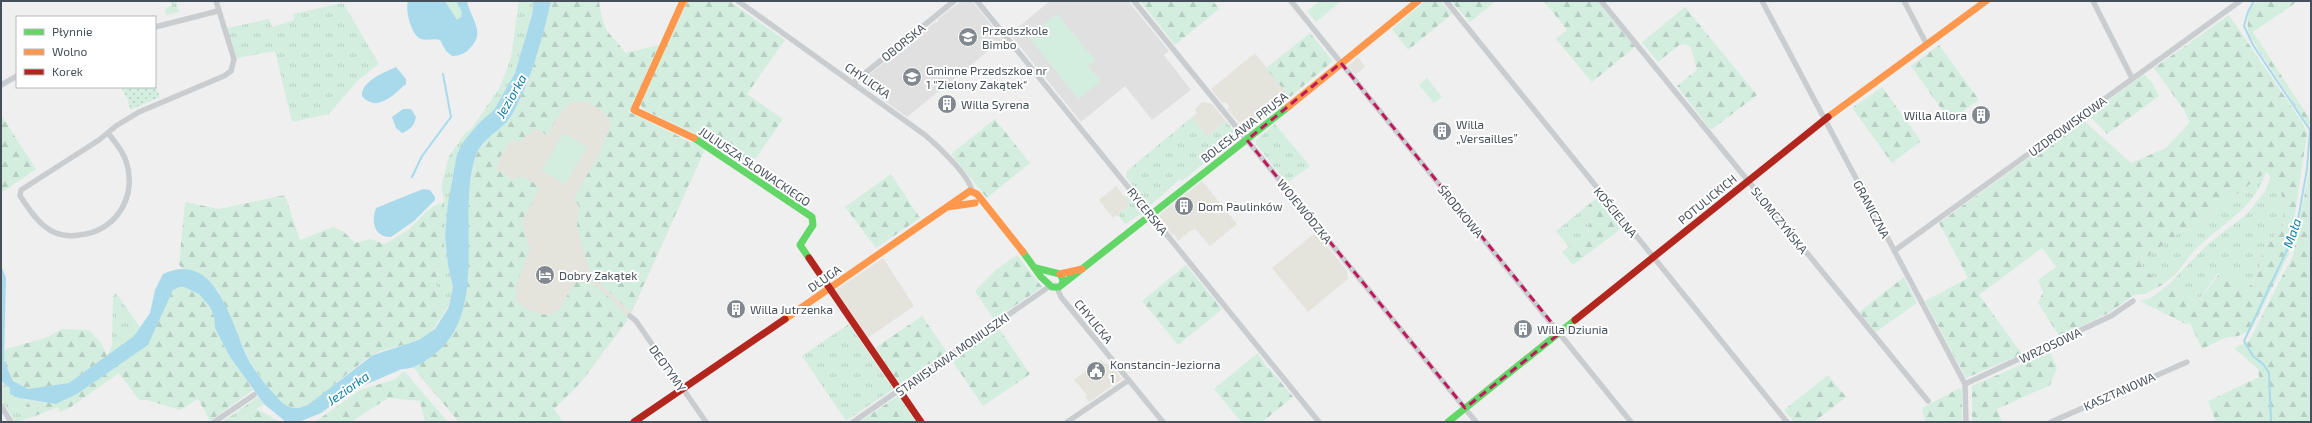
<svg xmlns="http://www.w3.org/2000/svg" width="2312" height="423" viewBox="0 0 2312 423" font-family="'Exo 2',sans-serif">
	<style>
		.commercial { fill: #e4e3dc }
		.education { fill: #e1e0e1 }
		.grass { fill: url(#grass-tufts) }
		.forest { fill: url(#forest-firs) }
		.park { fill: url(#park-dots) }
		.pitch { fill: #d3eedf }
		.water { fill: #a8daec }
		.lines { fill: none; stroke-linecap: round; stroke-linejoin: round }
		.stream { stroke: #a8daec; stroke-width: 2 }
		.street { stroke: #cacdd0; stroke-width: 5.5 }
		.fast { stroke: #63d668; stroke-width: 7 }
		.slow { stroke: #ff974d; stroke-width: 7 }
		.jam { stroke: #b3261e; stroke-width: 7 }
		.marked { fill: none; stroke: #c2185b; stroke-width: 3; stroke-dasharray: 8 5; stroke-linejoin: round }
		.labels { text-anchor: middle; dominant-baseline: central; stroke-width: 4; stroke-linejoin: round; paint-order: stroke }
		.poi-label { font-size: 12px; fill: #46505b; stroke: #fff; text-anchor: start }
		.street-label { font-size: 12px; fill: #46505b; stroke: #fff }
		.water-label { font-size: 13px; font-style: italic; fill: #0d7da6; stroke: #fff }
	</style>
	<defs>
		<pattern id="grass-tufts" width="24" height="20" patternUnits="userSpaceOnUse"><rect width="24" height="20" fill="#d3eedf"/><path d="M3 7l-1-3M5 7V3M7 7l1-3M15 17l-1-3M17 17v-4M19 17l1-3" fill="none" stroke="#b6cec2"/></pattern>
		<pattern id="forest-firs" width="22" height="20" patternUnits="userSpaceOnUse"><rect width="22" height="20" fill="#d3eedf"/><path d="M5 1l3.5 6h-7zM16 11l3.5 6h-7z" fill="#b6cec2"/></pattern>
		<pattern id="park-dots" width="8" height="8" patternUnits="userSpaceOnUse"><rect width="8" height="8" fill="#d3eedf"/><path d="M2 2h.1M6 6h.1" fill="none" stroke="#b6cec2" stroke-width="1.8" stroke-linecap="round"/></pattern>
	</defs>
	<rect width="100%" height="100%" fill="#efefef"/>
	<!-- commercial -->
	<path class="commercial" d="M1255 53 1290 97 1282 104 1278 99 1259 114 1263 120 1247 131 1227 109 1230 108 1226 102 1222 103 1211 89Z
		M1358 57 1365 67 1356 75 1348 66Z
		M562 84 705 149 629 318 581 382 541 422H459L419 375 427 369 500 157 518 129Z
		M1202 102 1212 104 1226 121 1207 137 1192 117 1197 113 1195 109Z
		M1202 181 1237 224 1210 246 1195 229 1190 231 1178 241 1174 234 1172 235 1160 219V214Z
		M1116 186 1131 205 1113 218 1099 200Z
		M1316 232 1347 271 1348 279 1308 312 1272 268Z
		M883 258 914 306 868 338 836 290Z
		M1100 360 1107 365 1109 363 1122 379 1089 402 1085 396 1087 395 1074 380Z"/>
	<!-- education -->
	<path class="education" d="M961 1H972L1003 39 907 117 862 84 861 81 934 23 938 22V19Z
		M1050 1H1128L1169 51 1164 55 1191 90 1152 120 1125 86 1081 122 1010 34Z"/>
	<!-- grass -->
	<path class="grass" d="M171 1H176L179 12 166 15 165 8 172 6Z
		M445 1H456L462 12 460 19 457 20Z
		M519 1H534L532 15 515 73 494 110 479 123 452 178 445 236 448 265 453 287 451 301 439 321 435 283 444 249V199L441 187 449 156 466 132 472 128 498 90 504 77 511 57Z
		M343 3 379 64 358 80 329 114 292 122 275 51 237 58 227 28 269 19 272 27 294 20 293 14Z
		M1192 117 1207 137 1226 121 1235 132V136L1225 145 1226 140 1224 139 1223 143 1211 152 1212 154 1209 159 1182 181 1180 179 1151 205 1148 204 1126 177 1127 171Z
		M1275 124 1310 166 1287 183 1256 144V140Z
		M2266 172C2253 210 2224 222 2197 248 2190 254 2186 262 2180 269 2175 275 2168 280 2162 285L2139 263 2185 228 2188 231Z
		M2271 176 2281 185 2284 224 2262 252 2260 269 2247 291 2218 273 2197 302 2169 284 2208 244 2246 215 2265 191Z
		M1129 194 1142 213 1125 224 1118 215 1130 205 1125 197Z
		M1588 205 1592 211 1588 232 1569 247 1556 231Z
		M116 293 140 327 134 336 107 356 112 346 113 296Z
		M849 324 893 389 846 421 802 356Z
		M3 383C14 390 15 398 29 400L26 407 30 418 15 422 1 400Z
		M258 397 264 404 237 422H222Z"/>
	<!-- forest -->
	<path class="forest" d="M551 1H599C600 10 603 23 607 31 613 39 620 44 625 53L659 45 629 112 705 149 631 312 590 274 577 226 579 206 574 198 599 154 611 123C607 114 602 110 594 106 567 90 560 115 547 135L534 128 520 142 512 139 500 157 496 169 511 179 524 177 534 183 538 188C528 222 515 207 530 249L516 285V301C523 307 531 312 540 314 562 318 562 302 572 287 575 283 579 280 583 276L608 296 629 318 581 382 554 409 563 422H459L413 367C497 327 454 230 475 159 481 137 503 131 513 113 531 81 543 37 551 1Z
		M687 1H729L785 40 747 94 783 119 749 168 709 140 644 110 640 104Z
		M1140 1H1213L1219 9 1175 45Z
		M1425 1H1440L1452 14 1408 50 1392 29Z
		M1451 1H1496L1470 22Z
		M1544 1H1597L1635 47 1592 82 1556 39 1567 30Z
		M2259 1H2298L2253 32 2311 121V125H2308L2249 35C2246 23 2247 8 2259 1Z
		M1685 7 1757 95 1711 130 1677 86 1697 70 1691 48 1686 44 1679 45 1658 62 1642 42Z
		M2229 15 2302 122 2307 133 2289 254 2251 330 2238 336 2224 338 2202 349 2190 323 2186 324 2140 301 2151 298 2169 284 2197 302 2224 268 2247 291 2260 269 2262 252 2284 224 2281 186 2266 172 2188 231 2185 228 2139 263 2162 285 2145 294 2134 295 2110 312 2060 337 2038 303 2043 292 2038 280 2056 267 2042 248 1979 295 2022 354 1966 378 1925 301 1968 278 1939 223 2082 119 2131 163 2166 148 2190 122 2184 110 2154 68Z
		M1310 33 1333 61 1290 97 1266 68Z
		M1939 45 1979 100 1950 121 1911 66Z
		M2144 74 2153 84 2159 96 2107 134 2089 115Z
		M1882 87 1921 141 1892 163 1852 108Z
		M1 115 36 169 1 193Z
		M995 119 1030 163 987 198 951 154Z
		M2311 161V422H2216L2208 401 2259 377 2258 369 2234 348 2249 341 2293 255Z
		M891 174 920 218 876 248 845 207Z
		M285 195 300 240 333 227 344 232 355 243 371 239 384 244C392 240 401 235 409 229 420 220 429 205 444 202V249L435 283C443 297 443 298 440 314 433 350 394 341 371 356 349 371 329 389 308 406L295 408 284 405 271 391 251 364 218 290 193 271 184 269 179 265 185 202 219 209Z
		M1599 196 1623 227 1573 265 1562 252 1588 232 1592 211 1588 205Z
		M1017 255 1042 287 994 320 975 291 998 268Z
		M1186 265 1222 309 1178 345 1142 301Z
		M1904 277 1917 303 1876 332 1859 312Z
		M182 286 199 294 210 307 214 316 215 328 230 357 253 390 210 421 198 399 180 410 147 400H139L119 373 68 409 60 412 58 407 30 418 26 407 29 400 56 404 77 394 148 345 173 290Z
		M922 316 947 352 900 384 875 348Z
		M998 327 1030 374 983 406 951 359Z
		M62 329 89 330 101 343 107 356 69 383 28 390 13 381 4 361 3 350 48 337Z
		M2050 352 2057 368 2050 385 1997 409 2002 422H1972V386Z
		M1258 353 1267 368H1269L1293 397 1262 422H1241L1214 389Z
		M404 371 448 422H425L420 401 388 398 351 422H315L360 390 396 379Z
		M1828 375 1846 397 1814 422H1794L1784 410Z
		M1960 388 1962 391V422H1925L1922 408Z
		M898 396 916 422H859Z
		M257 409 280 422H237Z"/>
	<!-- park -->
	<path class="park" d="M155 85 160 97 130 110 128 100 122 89 123 87H155Z"/>
	<!-- pitch -->
	<path class="pitch" d="M1320 1 1340 2 1316 22 1307 11Z
		M1057 14 1095 60 1088 66 1101 81 1078 99 1029 37Z
		M1427 78 1442 97 1434 103 1419 85Z
		M563 133 587 147 565 184 542 171Z"/>
	<!-- water -->
	<path class="water" d="M408 1H445L457 20 461 17 462 12 456 1H467C470 18 486 31 471 47 466 53 460 56 452 56L446 51 440 40C434 38 427 41 421 39 411 35 405 10 408 1Z
		M534 1H551C543 37 531 81 513 113 503 131 481 137 475 158 456 219 491 314 432 356 423 363 413 369 402 369L353 390 321 413 299 422H286L264 404 230 357 215 328 214 316 210 307 199 294 182 286 173 290 148 345 77 394 56 404 19 398 10 394V388L1 381V265L6 278 4 361 13 381 28 389 69 383 134 336 150 313 155 290 163 274C219 248 232 331 251 364 258 375 267 387 276 396 281 402 287 408 296 408 300 408 304 406 308 405L373 355 419 340 435 329 449 307 453 287 448 265 445 236 448 203 457 154 464 141 479 123 494 110 515 73 532 15Z
		M396 67 406 79V84C393 95 377 113 362 96 361 81 385 72 396 67Z
		M403 109H411L416 117C414 126 410 130 402 133L396 128 392 117Z
		M423 189 430 190 435 197V200L414 221 391 237C374 237 371 222 376 208Z"/>
	<g class="lines">
		<!-- stream -->
		<path class="stream" d="M2254 1 2248 12 2244 26 2253 45 2310 130 2307 169 2296 231 2244 341 2253 356 2264 365 2269 373 2271 422
			M412 177 422 156 451 117 443 74"/>
		<!-- street -->
		<path class="street" d="M738 1 925 135C937 145 969 175 972 191
			M977 1 1319 422
			M1134 1 1476 422
			M1291 1 1631 422
			M1446 1 1787 422
			M1601 1 1928 401
			M1762 1 1965 384 1966 422
			M1904 1 1926 43
			M2093 1 2132 78
			M155 27 218 11
			M853 83 954 1
			M1 85 17 76
			M108 133C115 142 123 151 126 161 138 196 116 232 79 235 69 237 56 235 47 228 35 220 28 207 20 196L21 190 99 140 116 126 139 112 224 76 231 71 234 59 216 1
			M1894 251 2240 1
			M1057 288 1061 297 1163 422
			M630 316 636 321 706 422
			M1965 384 2111 316 2133 301
			M1 406 11 422
			M214 422 254 395
			M853 422 1050 286
			M1067 422 1129 380
			M2051 422 2187 362"/>
		<!-- fast -->
		<path class="fast" d="M694 138 812 217 813 225 800 245 809 258
			M1023 252 1041 277 1052 287H1059L1288 107
			M1036 268 1060 274 1063 280 1062 284
			M1448 422 1575 320"/>
		<!-- slow -->
		<path class="slow" d="M683 1 634 110 694 138
			M1288 107 1418 1
			M1828 117 1986 1
			M947 207 975 203
			M1060 274 1082 269
			M785 319 970 191 977 194 1023 252"/>
		<!-- jam -->
		<path class="jam" d="M809 258 921 422
			M1575 320 1828 117
			M634 422 785 319"/>
	</g>
	<!-- marked area -->
	<path class="marked" d="M1341 63 1560 333 1465 408 1247 140Z"/>
	<!-- icons -->
	<defs>
		<g id="school-disc" transform="scale(1)"><circle r="9.5" fill="#81888f" stroke="#fff"/><path d="M0-5L7-2L0 1L-7-2ZM-4 1L0 2.5L4 1V4Q0 6-4 4Z" fill="#fff"/></g>
		<g id="building-disc" transform="scale(1)"><circle r="9.5" fill="#81888f" stroke="#fff"/><path d="M-4-6H4V6H1V3H-1V6H-4ZM-2.5-4.3h1.7v1.8h-1.7ZM.8-4.3h1.7v1.8H.8ZM-2.5-1h1.7V.8h-1.7ZM.8-1h1.7V.8H.8Z" fill="#fff"/></g>
		<g id="hotel-disc" transform="scale(1)"><circle r="9.5" fill="#81888f" stroke="#fff"/><path d="M-6-4.5h1.5V1H6V5H4.5V3h-9V5H-6ZM-4 0a1.8 1.8 0 1 1 3.6 0ZM.5 0V-2.5h3Q6-2.5 6 0Z" fill="#fff"/></g>
		<g id="civic-disc" transform="scale(1)"><circle r="9.5" fill="#81888f" stroke="#fff"/><path d="M-.6-6.5H3V-4.5H.6V-3L4-1V1h2V6H-6V1h2V-1L-.6-3ZM-1.2 2.5V6h2.4V2.5Z" fill="#fff"/></g>
	</defs>
	<g fill-rule="evenodd">
		<use href="#school-disc" x="968" y="37"/>
		<use href="#school-disc" x="912" y="77"/>
		<use href="#building-disc" x="947" y="104"/>
		<use href="#building-disc" x="1981" y="115"/>
		<use href="#building-disc" x="1442" y="131"/>
		<use href="#building-disc" x="1184" y="206"/>
		<use href="#hotel-disc" x="545" y="275"/>
		<use href="#building-disc" x="736" y="309"/>
		<use href="#building-disc" x="1523" y="329"/>
		<use href="#civic-disc" x="1096" y="371"/>
	</g>
	<g class="labels">
		<!-- poi labels -->
		<g class="poi-label">
			<text x="982" y="30">Przedszkole<tspan x="982" dy="14">Bimbo</tspan></text>
			<text x="926" y="70">Gminne Przedszkoe nr<tspan x="926" dy="14">1 "Zielony Zakątek"</tspan></text>
			<text x="961" y="104">Willa Syrena</text>
			<text x="1967" y="115" text-anchor="end">Willa Allora</text>
			<text x="1456" y="124">Willa<tspan x="1456" dy="14">„Versailles”</tspan></text>
			<text x="1198" y="206">Dom Paulinków</text>
			<text x="559" y="275">Dobry Zakątek</text>
			<text x="750" y="309">Willa Jutrzenka</text>
			<text x="1537" y="329">Willa Dziunia</text>
			<text x="1110" y="364">Konstancin-Jeziorna<tspan x="1110" dy="14">1</tspan></text>
		</g>
		<!-- street labels -->
		<g class="street-label">
			<text transform="translate(903 42) rotate(-39)">OBORSKA</text>
			<text transform="translate(868 80) rotate(35)">CHYLICKA</text>
			<text transform="translate(2067 126) rotate(-36)">UZDROWISKOWA</text>
			<text transform="translate(1244 127) rotate(-38)">BOLESŁAWA PRUSA</text>
			<text transform="translate(755 166) rotate(34)">JULIUSZA SŁOWACKIEGO</text>
			<text transform="translate(1707 199) rotate(-39)">POTULICKICH</text>
			<text transform="translate(1872 209) rotate(62)">GRANICZNA</text>
			<text transform="translate(1148 211) rotate(51)">RYCERSKA</text>
			<text transform="translate(1305 211) rotate(51)">WOJEWÓDZKA</text>
			<text transform="translate(1461 211) rotate(51)">ŚRODKOWA</text>
			<text transform="translate(1616 212) rotate(51)">KOŚCIELNA</text>
			<text transform="translate(1780 220) rotate(51)">SŁOMCZYŃSKA</text>
			<text transform="translate(824 278) rotate(-35)">DŁUGA</text>
			<text transform="translate(1094 321) rotate(51)">CHYLICKA</text>
			<text transform="translate(2050 345) rotate(-25)">WRZOSOWA</text>
			<text transform="translate(952 354) rotate(-35)">STANISŁAWA MONIUSZKI</text>
			<text transform="translate(668 368) rotate(55)">DEOTYMY</text>
			<text transform="translate(2119 391) rotate(-24)">KASZTANOWA</text>
		</g>
		<!-- water labels -->
		<g class="water-label">
			<text transform="translate(511 96) rotate(-60)">Jeziorka</text>
			<text transform="translate(2292 233) rotate(-71)">Mała</text>
			<text transform="translate(348 388) rotate(-35)">Jeziorka</text>
		</g>
	</g>
	<!-- border -->
	<rect width="2312" height="423" fill="none" stroke="#46505b" stroke-width="4"/>
	<!-- legend -->
	<rect x="16" y="16" width="140" height="72" fill="#ffffff" stroke="#b5b9bd"/>
	<rect x="24" y="29" width="20" height="6" fill="#63d668" stroke="#b5b9bd"/>
	<text x="52" y="36" font-size="12" fill="#46505b">Płynnie</text>
	<rect x="24" y="49" width="20" height="6" fill="#ff974d" stroke="#b5b9bd"/>
	<text x="52" y="56" font-size="12" fill="#46505b">Wolno</text>
	<rect x="24" y="69" width="20" height="6" fill="#b3261e" stroke="#b5b9bd"/>
	<text x="52" y="76" font-size="12" fill="#46505b">Korek</text>
</svg>
